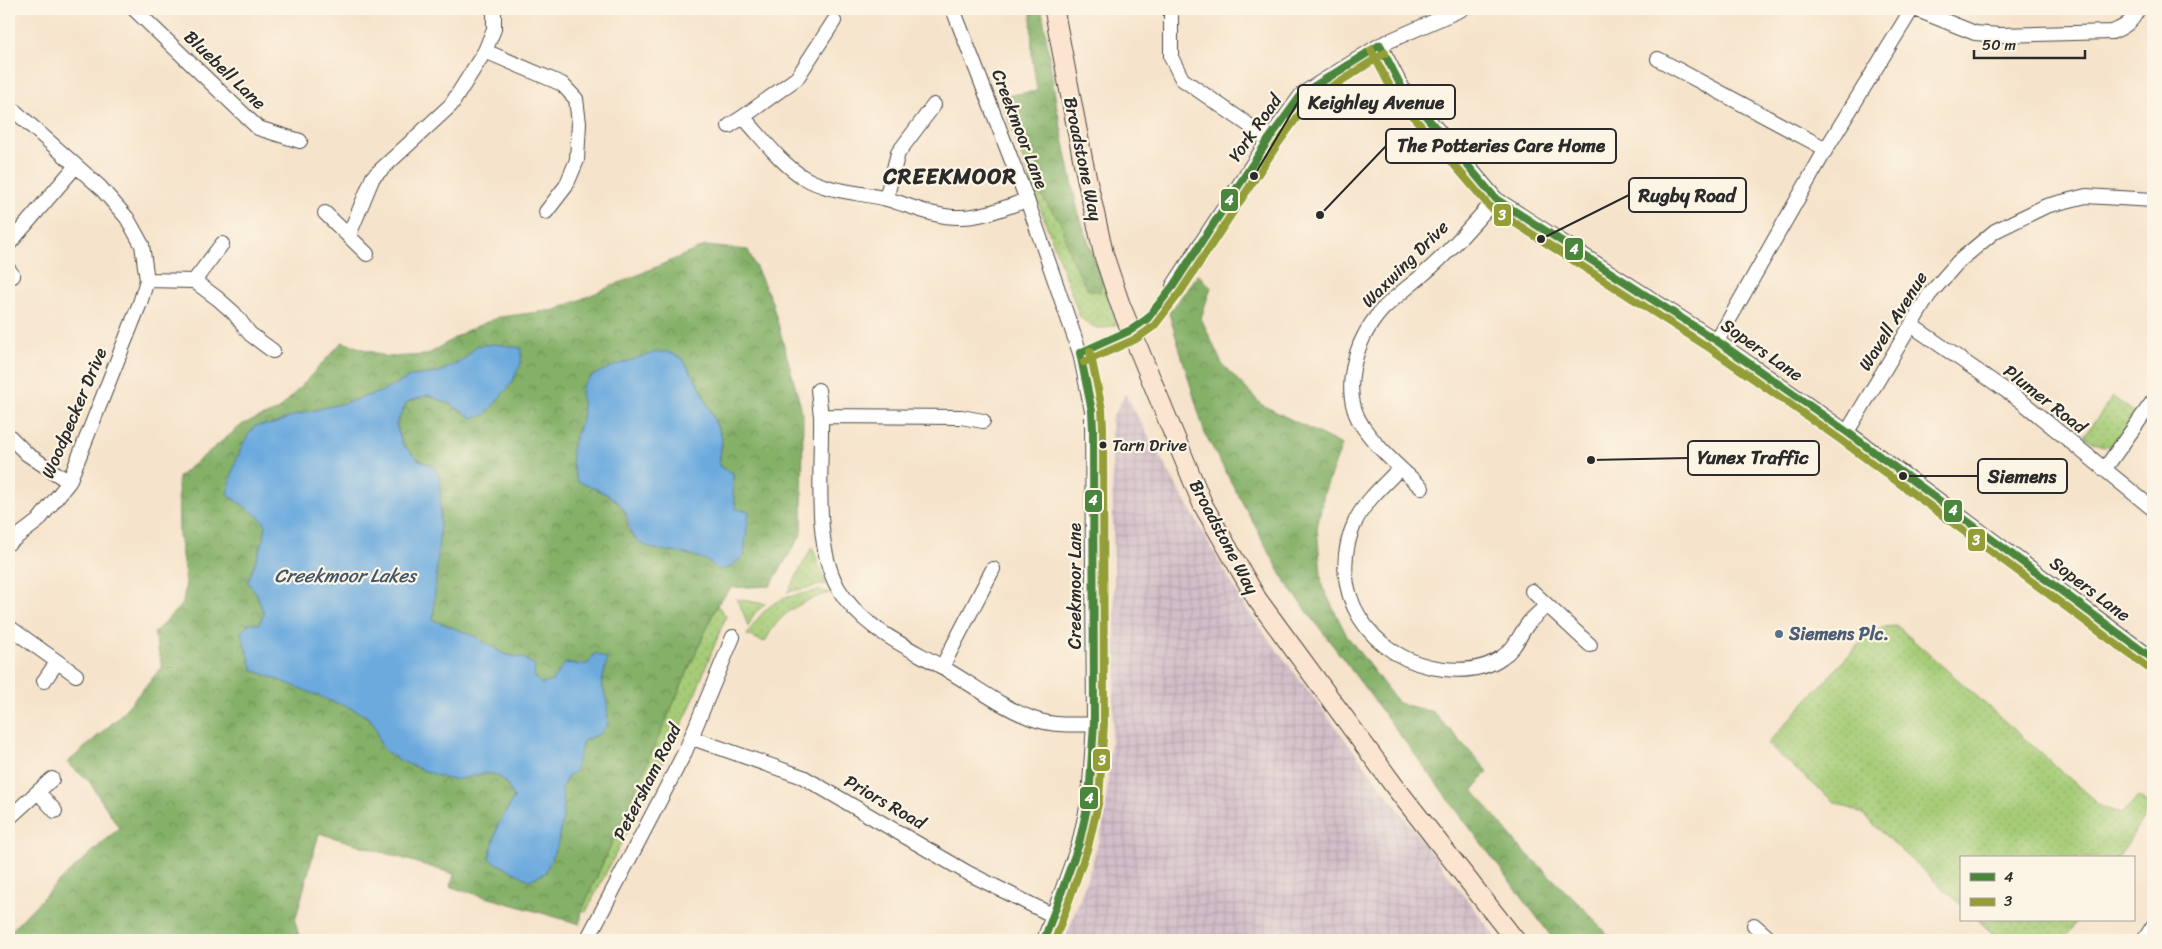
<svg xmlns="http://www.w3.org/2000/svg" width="2162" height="949" viewBox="0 0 2162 949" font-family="Sriracha,sans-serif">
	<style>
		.industrial { fill: url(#industrial-grid) }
		.grass { fill: url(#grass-dots); stroke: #687c51 }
		.forest { fill: url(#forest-crowns); stroke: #586e4a; fill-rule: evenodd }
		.water { fill: #6caade; stroke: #4c6a84 }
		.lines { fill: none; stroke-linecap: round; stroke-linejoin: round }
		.street-casing { stroke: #494743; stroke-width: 16 }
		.secondary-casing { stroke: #494743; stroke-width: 21 }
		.street { stroke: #fff; stroke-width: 14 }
		.secondary { stroke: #fce5d0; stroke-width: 19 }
		.bus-1-casing { stroke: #fcf5e5; stroke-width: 11 }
		.bus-2-casing { stroke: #fcf5e5; stroke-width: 11 }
		.bus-1 { stroke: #4b863d; stroke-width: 8 }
		.bus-2 { stroke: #949e37; stroke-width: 8 }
		.bus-dot { fill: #2b2b2b; stroke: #fcf5e5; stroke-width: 2 }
		.service-dot { fill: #5c6f8a; stroke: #fcf5e5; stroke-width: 2 }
		.labels { text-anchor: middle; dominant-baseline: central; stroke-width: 4.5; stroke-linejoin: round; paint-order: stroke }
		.bus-label { font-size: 17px; fill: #2b2b2b; stroke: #fcf5e5; text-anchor: start }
		.street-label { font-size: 18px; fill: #2b2b2b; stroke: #fcf5e5 }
		.service-label { font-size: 18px; font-weight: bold; fill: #4e5e75; stroke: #fcf5e5; text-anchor: start }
		.water-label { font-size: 19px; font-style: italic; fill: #42576a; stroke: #fcf5e5 }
		.district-label { font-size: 22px; font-weight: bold; letter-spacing: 1px; fill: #2b2b2b; stroke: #fcf5e5 }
		.leader { fill: none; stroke: #2b2b2b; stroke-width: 2 }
		.callout-dot { fill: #2b2b2b; stroke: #fcf5e5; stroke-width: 2 }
		.callout { fill: #fcf5e5; stroke: #2b2b2b; stroke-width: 2 }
		.callout-label { font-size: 19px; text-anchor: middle; font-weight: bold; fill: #2b2b2b }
		.line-badge { stroke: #fcf5e5; stroke-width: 2 }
		.badge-label { font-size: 14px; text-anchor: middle; font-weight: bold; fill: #fff }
	</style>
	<defs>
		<pattern id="industrial-grid" width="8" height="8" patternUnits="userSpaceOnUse" patternTransform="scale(1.25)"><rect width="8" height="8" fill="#d2bdc8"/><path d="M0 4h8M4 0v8" fill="none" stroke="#b4a3ac"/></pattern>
		<pattern id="grass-dots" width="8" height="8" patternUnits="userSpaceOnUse" patternTransform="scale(1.25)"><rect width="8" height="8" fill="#a6cc77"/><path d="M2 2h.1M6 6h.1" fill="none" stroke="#8faf67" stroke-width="1.8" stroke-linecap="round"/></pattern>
		<pattern id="forest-crowns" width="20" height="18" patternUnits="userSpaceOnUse" patternTransform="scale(1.25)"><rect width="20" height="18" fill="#84b068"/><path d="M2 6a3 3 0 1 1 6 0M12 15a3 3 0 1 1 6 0" fill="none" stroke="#6c8f56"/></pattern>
	</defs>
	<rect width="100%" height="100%" fill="#fcf5e5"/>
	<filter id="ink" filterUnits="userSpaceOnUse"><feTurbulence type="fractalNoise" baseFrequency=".02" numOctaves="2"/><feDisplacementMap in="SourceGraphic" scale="10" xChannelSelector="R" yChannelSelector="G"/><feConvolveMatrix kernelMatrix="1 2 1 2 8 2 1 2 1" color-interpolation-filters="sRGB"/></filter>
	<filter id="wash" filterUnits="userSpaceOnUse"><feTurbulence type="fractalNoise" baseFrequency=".0096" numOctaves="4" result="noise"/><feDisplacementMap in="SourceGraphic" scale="20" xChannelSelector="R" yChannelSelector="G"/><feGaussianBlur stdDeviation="1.12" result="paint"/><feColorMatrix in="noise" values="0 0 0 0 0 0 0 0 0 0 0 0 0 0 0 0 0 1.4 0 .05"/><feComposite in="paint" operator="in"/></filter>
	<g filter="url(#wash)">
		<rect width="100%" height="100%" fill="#f6e3cb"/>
		<!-- industrial -->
		<path class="industrial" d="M1125 394 1246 609 1498 940H1065L1092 864 1105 818 1116 672 1111 419Z"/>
		<!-- grass -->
		<path class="grass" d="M1037 92 1117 324C1101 331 1093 329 1080 317L1001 99 1011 95Z
			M2113 397 2138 415C2120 438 2114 459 2084 436Z
			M812 547 826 584 787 592H788Z
			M820 590 829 593C799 602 779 613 765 642L747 635C769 598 781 598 820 590Z
			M736 599 765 604 754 614 748 627 743 612Z
			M717 605 726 616 688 712 586 912 582 910Z
			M1897 626 2103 808 2122 813 2138 797 2151 806 2118 858H1961V905L1862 814 1833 801 1767 744 1871 631 1882 627Z
			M1978 920H2077L2064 940H2000Z"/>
		<!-- forest -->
		<path class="forest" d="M1031 9H1042L1056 103 1079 217 1102 282 1100 292 1087 289 1071 258 1061 223 1040 194 1038 160 1011 108V95L1037 91 1032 56Z
			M705 246 748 250 772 302 803 415 802 533 770 586 731 588 717 605 582 910 580 924 451 887 454 874 319 833 295 921 300 940H9V933L55 885 119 828 89 781 67 763 117 719 162 667 154 633 183 603 186 583 179 534 178 477 243 424 279 410 342 342 388 357 427 355 466 331 499 317 556 310ZM476 346 473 418 450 404 428 395 407 402 396 424C403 449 409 456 433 466L435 578 433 620 474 636 504 654 523 658 534 665V677L541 684 552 681 565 663 581 665 607 659 602 683 607 703 601 733 583 741 562 787V802L489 859 498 825 514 798C502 770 489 770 463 779L379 742C378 733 377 727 371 721 356 705 277 679 253 670L259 624 264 614 256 592 248 582C251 569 269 533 265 524 261 516 236 501 228 494L238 456 255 426 274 424 295 415 348 402 383 391 412 376 437 373 464 360ZM682 358 699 385 722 437 719 466 733 473V493L736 510 710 560 671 550 654 549 628 531 625 512 614 498 577 480 574 438 583 416Z
			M1198 275 1211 287 1201 318 1222 364 1262 405 1342 445 1324 493 1317 528 1322 586 1347 636 1398 703 1433 712 1488 771 1473 790 1517 844 1591 916 1611 940H1554L1286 583 1205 434 1169 313Z"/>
		<!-- water -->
		<path class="water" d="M495 344 521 348V363L512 383 485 415 473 418 450 404 428 395 407 402 396 424 402 444 419 460 433 466 440 478V524L433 620 474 636 504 654 523 658 535 665 534 677 541 684 552 681 565 663 581 665 589 663 595 653 607 659 602 683 607 703 608 723 601 733 583 741 575 771 567 777 562 787 563 820 557 846 545 873 529 880 489 859 498 825 514 798C494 750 471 789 441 777 426 771 392 760 383 748 376 739 379 727 369 718 358 710 343 705 331 701 305 690 279 680 253 670L241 633 249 623 259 624 264 614 256 592 248 583C251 569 269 534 265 524 261 516 236 501 228 495 232 470 239 445 255 426L274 424 295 415 348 402 383 391 412 376 437 373 464 360 476 346Z
			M657 352H668L682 358 699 385 722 438 719 466 733 473V493L736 509 749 511 744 555 731 567 719 570C696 546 660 558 638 541 625 531 631 522 625 511 615 494 593 488 577 481 567 448 573 448 582 418 585 408 579 396 582 387 588 370 640 358 657 352Z"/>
	</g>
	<g filter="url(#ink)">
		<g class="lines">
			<!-- street casing -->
			<g class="street-casing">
				<path id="street" d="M134 9 258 128 300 141
					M953 9 1027 200 1080 353 1092 411 1094 724 1089 799 1079 844 1044 940
					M1171 9V57L1182 79 1269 139
					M1915 9 1975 33 1999 35 2112 32C2125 27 2132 22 2138 9
					M834 21 797 78 743 117C762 137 779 162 803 177 828 192 859 192 887 199 911 206 936 218 961 217 984 217 1006 207 1027 200
					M1380 45 1402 88 1496 199 1717 341 1847 432 2153 659
					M485 51 562 84 576 99 579 123 577 160 566 186 546 212
					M1658 59 1826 149
					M9 106 100 187 127 218 142 245 147 280 140 303 69 482 38 521 9 543
					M729 126 743 117
					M886 199 898 153 934 105
					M325 213 367 254
					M349 235 373 177 451 105 485 51 494 29V9
					M9 244 75 167
					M9 270 13 276
					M147 280 194 281 222 244
					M194 281 217 298 234 313 250 334 273 351
					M1173 286 1269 139 1302 94 1380 45 1462 9
					M1911 325 2021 401 2153 509
					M1717 341 1826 149 1912 9
					M818 390 821 416
					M983 421 961 417 821 416C822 467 813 544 838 588 862 628 904 645 942 667 972 684 999 706 1031 718 1051 726 1073 725 1094 724
					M1847 432 1929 295 1958 262 1995 231 2046 206 2086 196 2153 200
					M9 436 27 454 69 482
					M1400 468C1385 484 1366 500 1356 520 1323 590 1370 661 1444 669 1463 671 1486 669 1502 657 1515 649 1519 636 1527 625 1532 618 1540 612 1546 606
					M2104 470 2153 401
					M1422 488C1401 469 1379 450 1363 427 1339 392 1355 341 1381 311 1395 296 1412 285 1427 271 1452 250 1473 223 1496 199
					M1532 591 1590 645
					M9 627 76 675
					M942 667 993 569
					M44 681 57 662
					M692 738 803 777 968 873 1052 915
					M38 792 55 811
					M9 818 52 779
					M1754 925 1771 940
					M587 940 685 752 733 637
					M2144 940 2153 926"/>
			</g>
			<!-- secondary casing -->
			<g class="secondary-casing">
				<path id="secondary" d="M1054 9 1083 161 1104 256 1120 304 1203 505 1257 599 1395 787 1515 940"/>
			</g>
			<!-- street -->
			<use href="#street" class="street"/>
			<!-- secondary -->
			<use href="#secondary" class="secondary"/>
			<!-- bus-1 casing -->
			<g class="bus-1-casing">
				<path id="bus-1" d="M1380 45 1402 88 1496 199 1717 341 1847 432 2153 659
					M1080 353 1131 330 1147 319 1173 286 1269 139 1302 94 1380 45
					M1044 940 1079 844 1089 799 1094 724 1093 428 1092 411 1080 353"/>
			</g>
			<!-- bus-2 casing -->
			<g class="bus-2-casing">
				<path id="bus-2" d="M1371 50 1394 94 1490 207 1711 349 1841 440 2147 667
					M1084 362 1136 339 1154 326 1181 291 1277 145 1309 101 1385 53
					M1055 940 1088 847 1099 800 1104 724 1103 427 1102 409 1090 351"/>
			</g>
			<!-- bus-1 -->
			<use href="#bus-1" class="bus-1"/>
			<!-- bus-2 -->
			<use href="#bus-2" class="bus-2"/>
		</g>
	</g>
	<!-- markers -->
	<circle class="bus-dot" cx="1103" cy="445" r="4.5"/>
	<circle class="service-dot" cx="1779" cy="634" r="5"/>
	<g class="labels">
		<!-- bus labels -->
		<g class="bus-label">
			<text x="1112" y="445">Tarn Drive</text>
		</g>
		<!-- street labels -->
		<g class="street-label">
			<text transform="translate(225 70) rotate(44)">Bluebell Lane</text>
			<text transform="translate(1255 128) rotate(-55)">York Road</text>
			<text transform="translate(1020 129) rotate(69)">Creekmoor Lane</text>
			<text transform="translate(1083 159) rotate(78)">Broadstone Way</text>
			<text transform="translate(1405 264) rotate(-45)">Waxwing Drive</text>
			<text transform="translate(1893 321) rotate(-58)">Wavell Avenue</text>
			<text transform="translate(1762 350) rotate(35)">Sopers Lane</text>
			<text transform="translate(2045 399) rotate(38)">Plumer Road</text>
			<text transform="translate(74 413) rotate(-67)">Woodpecker Drive</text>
			<text transform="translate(1224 537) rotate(62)">Broadstone Way</text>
			<text transform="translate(1075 586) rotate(-90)">Creekmoor Lane</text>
			<text transform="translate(2090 589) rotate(37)">Sopers Lane</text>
			<text transform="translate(647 782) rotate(-63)">Petersham Road</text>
			<text transform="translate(885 802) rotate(30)">Priors Road</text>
		</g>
		<!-- service labels -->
		<g class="service-label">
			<text x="1789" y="634">Siemens Plc.</text>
		</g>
		<!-- water labels -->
		<g class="water-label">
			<text x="345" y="575">Creekmoor Lakes</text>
		</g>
		<!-- district labels -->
		<g class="district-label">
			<text x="950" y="176">CREEKMOOR</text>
		</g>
	</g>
	<!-- callouts -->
	<path class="leader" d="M1254 176L1298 102M1320 215L1386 146M1541 239L1629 195M1591 460L1688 458M1903 476L1978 476"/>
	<g class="callout-dot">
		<circle cx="1254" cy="176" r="5"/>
		<circle cx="1320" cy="215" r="5"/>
		<circle cx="1541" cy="239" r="5"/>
		<circle cx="1591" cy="460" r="5"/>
		<circle cx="1903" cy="476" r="5"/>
	</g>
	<g class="callout">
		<rect x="1298" y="85" width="157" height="34" rx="5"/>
		<rect x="1386" y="129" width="230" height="34" rx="5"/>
		<rect x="1629" y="178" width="117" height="34" rx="5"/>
		<rect x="1688" y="441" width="131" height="34" rx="5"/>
		<rect x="1978" y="459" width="89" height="34" rx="5"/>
	</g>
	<g class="callout-label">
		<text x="1376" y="109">Keighley Avenue</text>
		<text x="1501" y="152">The Potteries Care Home</text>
		<text x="1687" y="202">Rugby Road</text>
		<text x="1753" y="464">Yunex Traffic</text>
		<text x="2022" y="483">Siemens</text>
	</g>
	<g class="line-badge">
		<rect x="1220" y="188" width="19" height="24" rx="5" fill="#4b863d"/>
		<rect x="1493" y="203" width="19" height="24" rx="5" fill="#949e37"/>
		<rect x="1564" y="237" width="20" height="24" rx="5" fill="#4b863d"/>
		<rect x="1084" y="489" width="19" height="24" rx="5" fill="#4b863d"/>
		<rect x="1943" y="499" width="20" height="24" rx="5" fill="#4b863d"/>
		<rect x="1967" y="528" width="19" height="24" rx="5" fill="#949e37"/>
		<rect x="1092" y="748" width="19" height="24" rx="5" fill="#949e37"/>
		<rect x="1079" y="786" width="20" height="24" rx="5" fill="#4b863d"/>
	</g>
	<g class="badge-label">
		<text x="1229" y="205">4</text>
		<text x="1502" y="220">3</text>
		<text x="1574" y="254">4</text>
		<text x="1093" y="505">4</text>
		<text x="1953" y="515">4</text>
		<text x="1976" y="545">3</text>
		<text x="1102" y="765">3</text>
		<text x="1089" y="803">4</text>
	</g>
	<!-- margin -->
	<rect width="2162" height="949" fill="none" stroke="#fcf5e5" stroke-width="30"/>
	<!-- legend -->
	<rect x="1960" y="856" width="175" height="65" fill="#fcf5e5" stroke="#a8a49b"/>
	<rect x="1970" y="873" width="25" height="8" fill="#4b863d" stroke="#a8a49b"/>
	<text x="2004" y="882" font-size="15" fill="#2b2b2b">4</text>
	<rect x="1970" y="898" width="25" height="8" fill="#949e37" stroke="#a8a49b"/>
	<text x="2004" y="906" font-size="15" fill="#2b2b2b">3</text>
	<!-- scale -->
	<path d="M1974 50v8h111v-8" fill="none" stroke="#2b2b2b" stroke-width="2.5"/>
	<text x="1982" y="50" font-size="15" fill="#2b2b2b" stroke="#fcf5e5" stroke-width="4" paint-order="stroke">50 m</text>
</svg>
